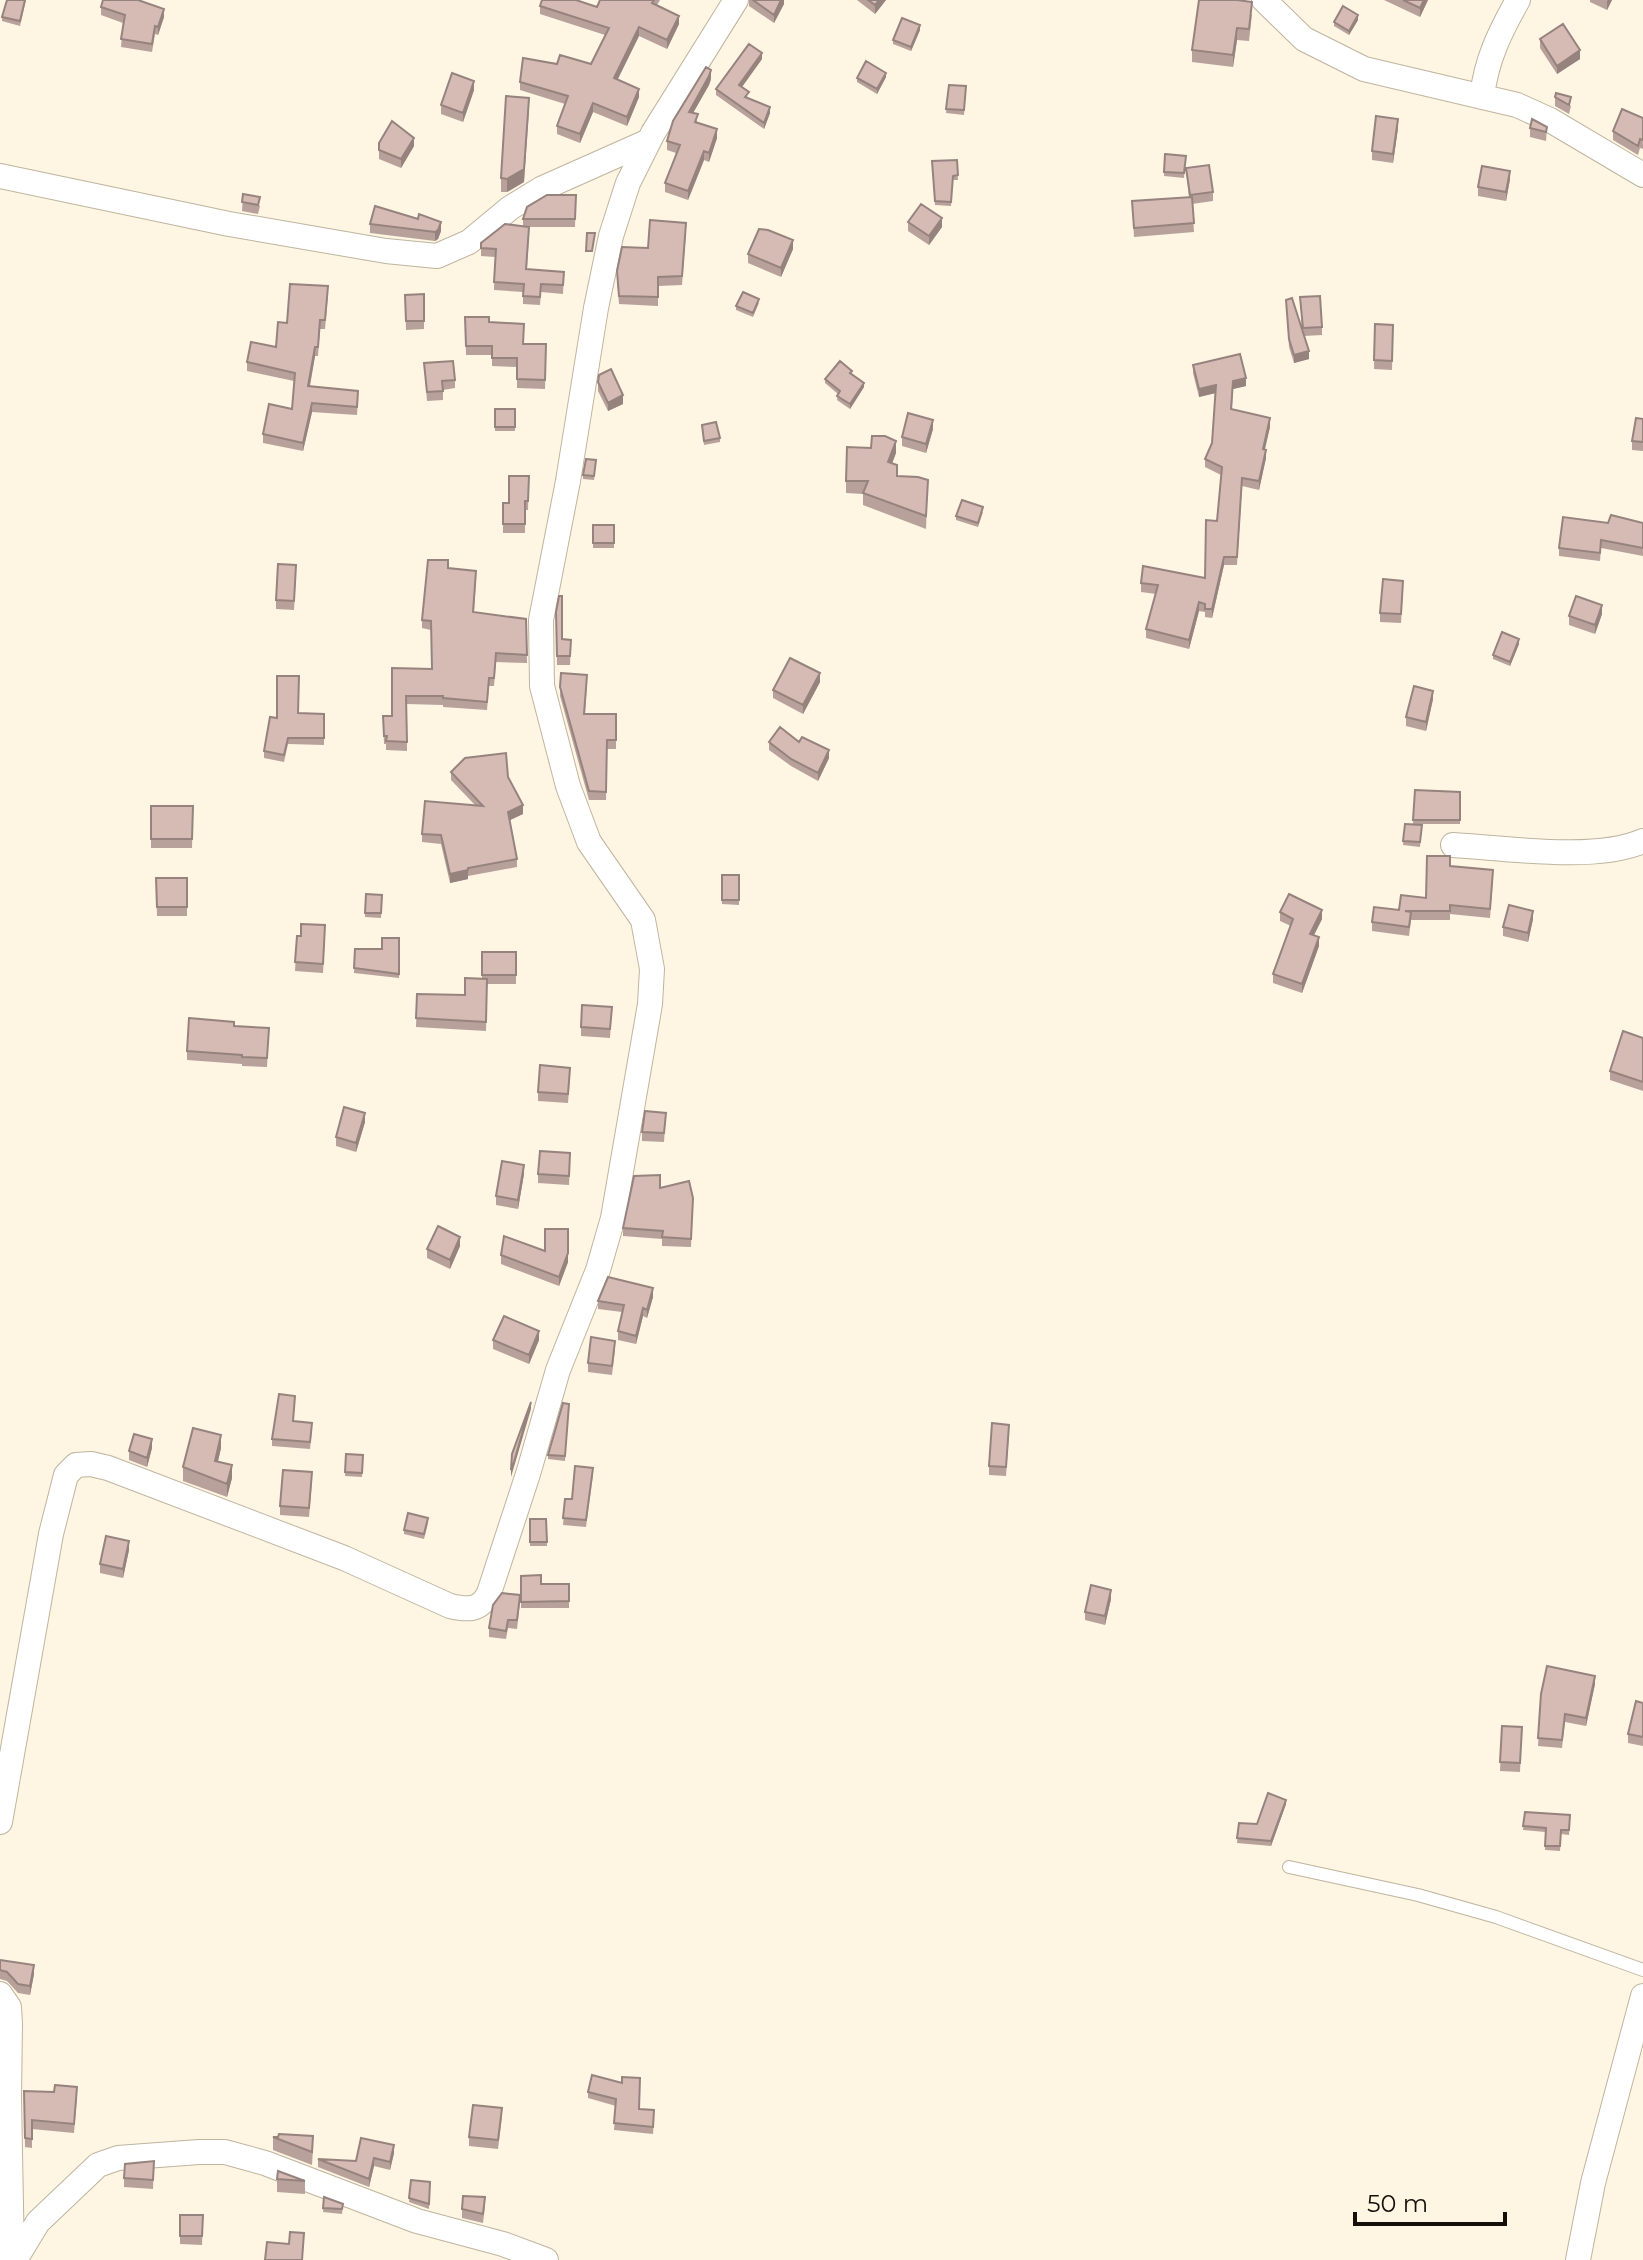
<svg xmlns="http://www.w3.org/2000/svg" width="1643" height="2260" viewBox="0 0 1643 2260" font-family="Montserrat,sans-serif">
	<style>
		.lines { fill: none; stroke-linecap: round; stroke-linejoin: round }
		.service-casing { stroke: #bfb49e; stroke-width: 14 }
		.minor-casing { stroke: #bfb49e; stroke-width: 26 }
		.service { stroke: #fff; stroke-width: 12 }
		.minor { stroke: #fff; stroke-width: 24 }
		.wall { fill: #b8a19b }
		.shaded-wall { fill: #96837e }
		.building { fill: #d6bbb4; stroke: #96837e; stroke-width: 2 }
	</style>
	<rect width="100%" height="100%" fill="#fef5e3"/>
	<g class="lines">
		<!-- service casing -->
		<g class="service-casing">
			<path id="service" d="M1289 1867 1418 1895 1496 1917 1643 1970"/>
		</g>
		<!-- minor casing -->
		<g class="minor-casing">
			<path id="minor" d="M1264 0 1304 39 1364 69 1517 105 1550 120 1643 175
				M1482 97C1486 60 1500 32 1518 0
				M0 176 229 224 386 251 437 256 469 242 510 208 541 189 649 141
				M1453 845C1506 848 1595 862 1643 841
				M0 1822 51 1534 66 1475 76 1465 91 1464 108 1468 344 1558 450 1606C468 1610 480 1611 489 1593L528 1474 558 1370 598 1270 613 1218 650 1004 652 969 643 920 589 842 568 786 542 686 541 620 568 481 596 308 611 236 628 183 653 133 736 0
				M0 1994 9 2007 10 2024 9 2097 12 2260
				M15 2260 38 2222 98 2165 118 2158 199 2152H225L265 2163 417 2221 503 2244 546 2260
				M1578 2260 1593 2183 1643 1996"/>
		</g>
		<!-- service -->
		<use href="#service" class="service"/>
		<!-- minor -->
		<use href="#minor" class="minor"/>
	</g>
	<!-- wall -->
	<path class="wall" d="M26 0 20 26 2 21V17Z
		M600 0H660L657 5 679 24 667 49 639 36 617 80 639 97 627 126 593 112 580 143 557 134V126L565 104 520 90V82L557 64H591L605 35 540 14V6L597 7Z
		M749 0H784V4L774 23 749 6Z
		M857 0H886L875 14Z
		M1384 0H1428L1420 17Z
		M1590 0H1612L1607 10 1590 2Z
		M101 7 164 17 158 35 155 34 152 52 121 47 123 23 101 15Z
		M1252 14 1249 41 1237 40 1233 67 1192 62V50Z
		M1358 20 1349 35 1334 26V22Z
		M920 30 911 51 893 44V40Z
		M1540 39 1580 59 1557 74 1540 48Z
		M762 59 742 87 748 98 770 113 764 129 716 95V89Z
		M886 77 877 94 857 82V78Z
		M711 79 709 85 693 113 698 123 717 138 709 162 704 160 688 200 665 192V183L676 153 667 150V141Z
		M949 85 966 86 964 115 946 113Z
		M474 90 463 122 441 114V105Z
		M1555 97 1571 106 1569 114 1555 106Z
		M529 111 524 182 507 192H501V178Z
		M1643 118V149L1640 148 1638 155 1613 140V131Z
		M1547 127 1546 141 1530 137V128Z
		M1398 128 1393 163 1372 160V151Z
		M379 143 414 146 401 168 379 159Z
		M1165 154 1186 156 1184 178 1164 176Z
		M957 160 958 180H953L951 206 935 205 932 161Z
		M1186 168 1213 192V201L1192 204 1194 232 1134 237 1132 201 1189 198Z
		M1510 179 1506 201 1478 196V187Z
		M243 194 260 206 258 214 242 211Z
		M576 195 575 227H526L529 235 527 269 564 272 563 294 541 292 540 305 523 304V292L494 290 495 257 481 256V243L523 226V219Z
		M908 222 942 227 929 245 908 231Z
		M370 224 441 231 438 239 435 241 370 233Z
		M686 232 682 285 658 286V306L619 304 617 279 648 248Z
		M793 249 781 277 748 263V254Z
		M424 294V329L406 330 405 295Z
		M328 295 325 329H320L318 356H315L310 386 358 399 357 415 312 412 303 451 263 443V434L292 409 294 381 247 371V362L276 347 287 323Z
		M1300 297 1322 327V335L1304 336 1309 359 1294 363 1289 347 1286 300 1302 330Z
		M759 303 753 317 736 310V306Z
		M465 317 489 322 523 344H546L545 389 517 388V367L492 366V355H466Z
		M1375 324 1393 325 1392 370 1374 369Z
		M424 363 455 380V388L443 390V400L427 401Z
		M1193 365 1246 386 1233 389 1232 409 1270 427 1264 450 1266 458 1259 490 1242 486 1237 565H1224L1212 618 1205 617V612L1199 611 1189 649 1146 638V629L1156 594 1141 592V583L1205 578 1217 521 1221 475 1205 467V459L1212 443 1215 393 1199 397 1193 373Z
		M852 374 864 387 850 409 837 400 838 394 825 383V379Z
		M598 382 623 404 608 411 598 391Z
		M495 409H515V431H495Z
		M1643 419V451L1632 450V441Z
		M702 425 720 438V442L704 445Z
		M933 429 926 453 902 446V437Z
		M896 453 892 463 897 476 928 480 926 529 863 505V494L846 493V481Z
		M596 460 594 480 583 479V475Z
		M529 476 528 510H525V533H503V503H509Z
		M983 512 978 527 956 520V516Z
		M1608 523H1643V556L1601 548 1600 561 1559 556V548Z
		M593 525H614V548H593Z
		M448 568 476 579 474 613 526 619 527 663 496 662 494 686H489L487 710 443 707V705L407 704V751L386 750V744H384L383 716H392V668L432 669 431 630 422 628V620Z
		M296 574 294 610 276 609V600Z
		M1403 590 1401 623 1380 622V613Z
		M556 612 562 639 571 640 570 665H557Z
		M1602 614 1595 634 1569 625V616Z
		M1519 644 1510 666 1493 659V655Z
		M561 673 587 684 585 714H616V749H607L606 800H589L560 696Z
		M820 682 803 714 773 698V690Z
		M1433 699 1426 731 1406 726V717Z
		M298 713 324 714V745L288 744 284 762 264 758V751L277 718Z
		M769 742H799L829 758 818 781 791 766 769 750Z
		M451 772 508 777 523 814 510 820 517 859V867L468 876V879L450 883 441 844 422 842V834L475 805 451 780Z
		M1415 790 1460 792V824H1414L1422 825 1420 847 1403 845 1405 824H1413Z
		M193 806 192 848H151V839Z
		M1450 866 1493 879 1490 918 1450 914V920H1411L1409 936 1372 931V922L1426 898Z
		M722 875H739V905L722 904Z
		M156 878H187V916H157Z
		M366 894 382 895 381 918 365 917Z
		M1280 912 1322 919 1314 935 1319 946 1302 993 1273 983V974L1291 926 1280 921Z
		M1533 919 1528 942 1503 936V927Z
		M325 934 323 973 295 971 297 936Z
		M399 938V978L354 973 355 949H382Z
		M482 952H516V984H487L486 1031 416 1027 417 994 465 995 482 979Z
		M612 1007 610 1038 581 1036V1027Z
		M234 1026 269 1028 267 1067 242 1066V1064L187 1060V1051Z
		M1643 1038V1091L1610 1080V1071Z
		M570 1076 568 1103 538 1101V1092Z
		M666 1113 664 1142 642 1141V1132Z
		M365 1122 356 1152 336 1146V1137Z
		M570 1162 569 1185 538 1183V1174Z
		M524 1174 518 1209 496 1205V1196Z
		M660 1188 693 1198 691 1247 662 1246V1239L623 1236V1228Z
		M568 1229V1262L559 1286 501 1264V1255L545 1251Z
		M460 1246 450 1269 427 1258V1249Z
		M653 1297 647 1318 643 1316 636 1344 618 1340V1331L622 1312 598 1309V1301Z
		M493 1340H539L529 1364 493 1349Z
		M615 1350 612 1375 588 1372V1363Z
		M295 1403 293 1421 312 1430 310 1449 272 1446V1439Z
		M569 1404 565 1461 548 1459V1455Z
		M1009 1434 1006 1476 989 1475V1466Z
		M152 1448 147 1467 129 1460V1451Z
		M221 1448 218 1461 232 1478 227 1497 183 1481V1467Z
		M346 1454 363 1455 362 1477 345 1476Z
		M593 1475 586 1527 563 1525 565 1499H572Z
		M312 1481 309 1517 280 1515V1506Z
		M530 1519H546L547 1546H530Z
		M428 1523 424 1539 404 1534V1530Z
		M129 1550 123 1578 100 1573V1564Z
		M521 1576 541 1584H569V1608H521Z
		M1111 1599 1105 1625 1085 1620V1612Z
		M520 1603 517 1629 508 1628 506 1639 489 1637V1628Z
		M1595 1684 1586 1726 1565 1722 1562 1748 1538 1746 1541 1694Z
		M1643 1703V1746L1628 1743V1734Z
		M1502 1726 1522 1727 1520 1772 1500 1771Z
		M1286 1804 1271 1846 1237 1843 1239 1823 1257 1824Z
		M1525 1812 1570 1815 1569 1835 1561 1834 1560 1851 1545 1850V1832L1523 1830Z
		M0 1960 34 1974 30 1995 18 1993 7 1981 0 1979Z
		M592 2075 639 2109 654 2117 653 2134 614 2130 616 2106 588 2098V2092Z
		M24 2091 77 2096 74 2133 32 2129V2148L25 2147Z
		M502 2117 498 2149 469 2146V2137Z
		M273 2137 313 2149 312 2165 273 2150Z
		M394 2153 390 2170 374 2166 369 2187 318 2167V2159L356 2161Z
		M154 2161 153 2189 124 2187V2178Z
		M277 2179 305 2181V2194L277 2192Z
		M411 2180 430 2182 429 2209 409 2202Z
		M324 2197 343 2204 342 2214 323 2212Z
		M485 2206 483 2223 462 2218V2209Z
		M180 2215H203L202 2245 180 2244Z"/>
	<!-- shaded-wall -->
	<path class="shaded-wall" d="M780 0H784V4L774 23V15Z
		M879 0H886L875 14V5Z
		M1424 0H1428L1420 17V8Z
		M1608 0H1612L1607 10V1Z
		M164 9V17L158 35V27Z
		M1358 15V20L1349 35V31Z
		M679 16V24L667 49V40Z
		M920 25V30L911 51V47Z
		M639 27V36L614 87V78Z
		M1237 28V40L1233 67V55Z
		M1580 50V59L1557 74V66Z
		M762 53V59L739 91V85Z
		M711 70V79L709 85 689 120V112Z
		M886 73V77L877 94V89Z
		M474 81V90L463 122V113Z
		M639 89V97L627 126V117Z
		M529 98 524 182 507 192V179Z
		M593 103V112L580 143V134Z
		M770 107V113L764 129V123Z
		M1398 119V128L1393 163V154Z
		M717 129V138L709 162V153Z
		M414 138V146L401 168V159Z
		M704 151V160L688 200V191Z
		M1510 171V179L1506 201V192Z
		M942 218V227L929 245V236Z
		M441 222V231L438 239 435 241V232Z
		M793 240V249L781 277V268Z
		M315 347V356L308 395V386Z
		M1309 351V359L1294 363V355Z
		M1246 378V386L1233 389V381Z
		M864 383V387L850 409V404Z
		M1216 385V393L1199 397V389Z
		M623 395V404L608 411V403Z
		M312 403V412L303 451V443Z
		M1270 418V427L1263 458V449Z
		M933 420V429L926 453V444Z
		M896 441V453L888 474V462Z
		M1266 450V458L1259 490V481Z
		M1224 557V565L1212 618V609Z
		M1199 602V611L1189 649V640Z
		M1602 605V614L1595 634V625Z
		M1519 639V644L1510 666V662Z
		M820 673V682L803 714V705Z
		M1433 691V699L1426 731V722Z
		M829 750V758L818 781V773Z
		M523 805V814L508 821V812Z
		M468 870V879L450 883V874Z
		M1322 910V919L1310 943V934Z
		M1533 911V919L1528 942V933Z
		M1319 937V946L1302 993V984Z
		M365 1113V1122L356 1152V1143Z
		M524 1165V1174L518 1209V1200Z
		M460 1237V1246L450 1269V1260Z
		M568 1253V1262L559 1286V1277Z
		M653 1288V1297L647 1318V1310Z
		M643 1308V1316L636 1344V1336Z
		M539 1331V1340L529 1364V1355Z
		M531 1402V1409L511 1477V1470Z
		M221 1435V1448L215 1474V1461Z
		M152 1439V1448L147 1467V1458Z
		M232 1465V1478L227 1497V1484Z
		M129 1541V1550L123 1578V1569Z
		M1111 1590V1599L1105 1625V1616Z
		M1595 1676V1684L1586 1726V1718Z
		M1286 1800V1804L1271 1846V1841Z
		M34 1965V1974L30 1995V1986Z
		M394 2145V2153L390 2170V2162Z
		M374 2158V2166L369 2187V2179Z"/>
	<!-- building -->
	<path class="building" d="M7 0H25L20 21 2 17Z
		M103 0H138L164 9 158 27 155 26 152 44 121 39 125 15 101 7Z
		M542 0H576L597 7 600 0H654L652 3 679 16 667 40 639 27 614 78 639 89 627 117 593 103 580 134 557 126 568 96 520 82 523 58 557 64 560 55 591 64 609 28 540 6Z
		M753 0H781L774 15Z
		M868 0H879L875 5Z
		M1199 0H1237L1252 2 1249 29 1237 28 1233 55 1192 50Z
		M1403 0H1424L1420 8Z
		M1343 6 1358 15 1349 31 1334 22Z
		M902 18 920 25 911 47 893 40Z
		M1563 24 1580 50 1557 66 1540 39Z
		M749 44 762 53 739 85 749 92 745 97 770 107 764 123 716 89Z
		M866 61 886 73 877 89 857 78Z
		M706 67 711 70 709 76 689 112 698 114 695 122 717 129 709 153 704 151 688 191 665 183 680 145 667 141 673 121Z
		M452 73 474 81 463 113 441 105Z
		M949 85 966 86 964 110 946 109Z
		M1556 93 1571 97 1569 105 1555 97Z
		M506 96 529 98 524 169 507 179 501 178Z
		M1622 109 1643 118V140L1640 139 1638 146 1613 131Z
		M1376 116 1398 119 1393 154 1372 151Z
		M1532 119 1547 127 1546 132 1530 128Z
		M392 121 414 138 401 159 379 150V143Z
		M1165 154 1186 156 1184 173 1164 172Z
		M957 160 958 175 953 176 951 202 935 201 932 161Z
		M1209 165 1213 192 1190 195 1186 168Z
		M1482 166 1510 171 1506 192 1478 187Z
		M243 194 260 197 258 205 242 202Z
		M547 195H576L575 219H523L527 207Z
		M1192 197 1194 223 1134 228 1132 201Z
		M921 204 942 218 929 236 908 222Z
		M375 206 418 219 419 214 441 222 438 230 435 232 370 224Z
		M650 220 686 223 682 276 658 277V297L619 296 617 271 622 247 648 248Z
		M505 224 529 227 526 269 564 272 563 285 541 284 540 297 523 296 524 284 494 282 496 249 481 248V243Z
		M759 229 768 230 793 240 781 268 748 254Z
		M587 233H595L592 251H586Z
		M290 284 328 286 325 320H320L318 347H315L308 386 358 391 357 407 312 403 303 443 263 434 269 404 292 409 295 373 247 362 251 342 276 347 278 322 287 323Z
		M743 292 759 299 753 313 736 306Z
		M424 294V321H406L405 295Z
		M1320 296 1322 327 1303 328 1300 297Z
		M1292 298 1309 351 1294 355 1289 339 1286 300Z
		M465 317H489V322L524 324 523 344H546L545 380 517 379V358H492V346H466Z
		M1375 324 1393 325 1392 361 1374 360Z
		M1240 354 1246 378 1233 381 1231 409 1270 418 1263 449 1266 450 1259 481 1242 478 1237 557H1224L1212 609H1205V604L1199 602 1189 640 1146 629 1158 585 1141 583 1143 566 1205 578 1206 520 1217 521 1222 467 1205 459 1212 443 1216 385 1199 389 1193 365Z
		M453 361 455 380 442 381 443 391 427 392 424 363Z
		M840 361 852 371 850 373 864 383 850 404 837 396 840 391 825 379Z
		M611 369 623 395 608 403 598 382 599 375Z
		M495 409H515V427H495Z
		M908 413 933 420 926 444 902 437Z
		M1636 418 1643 419V442L1632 441Z
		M716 422 720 438 704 441 702 425Z
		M872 436H885L896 441 888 462 897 465V476L918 477 928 480 926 516 863 493 868 481H846L847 447 871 448Z
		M586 459 596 460 594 476 583 475Z
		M509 476H529L528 501H525V524H503V503H509Z
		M962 500 983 507 978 523 956 516Z
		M1611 515 1643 523V548L1601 540 1600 553 1559 548 1563 517 1608 523Z
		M593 525H614V543H593Z
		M428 560H448V568L476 571 473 612 526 619 527 655 496 653 494 678H489L487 702 443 698V696H406L407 742 386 741 387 736H384L383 716H392V668L432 669 431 621 422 620Z
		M278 564 296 565 294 601 276 600Z
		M1383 579 1403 581 1401 614 1380 613Z
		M559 596H562V639L571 640 570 656H557L556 612Z
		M1576 596 1602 605 1595 625 1569 616Z
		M1502 632 1519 639 1510 662 1493 655Z
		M790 658 820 673 803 705 773 690Z
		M561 673 587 675 584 714H616V740H607L606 792 589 791 560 687Z
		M277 676H299L298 713 324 714V738H288L284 755 264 751 270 717 277 718Z
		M1414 686 1433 691 1426 722 1406 717Z
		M780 727 799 742 802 737 829 750 818 773 791 759 769 742Z
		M506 753 508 777 523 805 508 812 517 859 468 868V870L450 874 441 835 422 834 425 801 483 806 451 772 465 758Z
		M1415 790 1460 792V820H1413Z
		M151 806H193L192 839H151Z
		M1405 824 1422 825 1420 842 1403 841Z
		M1427 856H1450V866L1493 870 1490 909 1450 905V911H1405L1411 912 1409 927 1372 922 1374 907 1399 910 1401 895 1426 898Z
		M722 875H739V900H722Z
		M156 878H187V907H157Z
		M366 894 382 895 381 913H365Z
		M1289 894 1322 910 1310 934 1319 937 1302 984 1273 974 1293 919 1280 912Z
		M1509 905 1533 911 1528 933 1503 927Z
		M301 924 325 925 323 964 295 962 297 936H301Z
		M382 938H399V974L354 968 355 949H382Z
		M482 952H516V975H482Z
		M465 978 487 979 486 1022 416 1018 417 994 465 995Z
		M582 1005 612 1007 610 1029 581 1027Z
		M189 1018 234 1022V1026L269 1028 267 1058 242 1057V1055L187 1051Z
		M1623 1031 1643 1038V1082L1610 1071Z
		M540 1065 570 1068 568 1094 538 1092Z
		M344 1107 365 1113 356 1143 336 1137Z
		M645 1111 666 1113 664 1133 642 1132Z
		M540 1151 570 1153 569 1176 538 1174Z
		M502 1161 524 1165 518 1200 496 1196Z
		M660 1175V1188L689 1181 693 1198 691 1239 662 1237 663 1231 623 1228 634 1176Z
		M438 1226 460 1237 450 1260 427 1249Z
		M545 1229H568V1253L559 1277 501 1255 504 1236 545 1251Z
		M608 1277 653 1288 647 1310 643 1308 636 1336 618 1331 624 1305 598 1301Z
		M504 1316 539 1331 529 1355 493 1340Z
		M591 1337 615 1341 612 1366 588 1363Z
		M279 1394 295 1396 293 1421 312 1423 310 1442 272 1439Z
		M531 1402 514 1462 511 1470 512 1454Z
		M563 1403 569 1404 565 1456 548 1455Z
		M992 1423 1009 1425 1006 1467 989 1466Z
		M193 1428 221 1435 215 1461 232 1465 227 1484 183 1467Z
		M134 1434 152 1439 147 1458 129 1451Z
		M346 1454 363 1455 362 1473 345 1472Z
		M575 1466 593 1468 586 1520 563 1518 565 1499H572Z
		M283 1470 312 1472 309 1508 280 1506Z
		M408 1513 428 1518 424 1534 404 1530Z
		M530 1519H546L547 1542H530Z
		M106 1536 129 1541 123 1569 100 1564Z
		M541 1575V1584H569V1601L521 1602V1576Z
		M1091 1585 1111 1590 1105 1616 1085 1612Z
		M502 1593 520 1595 517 1620H508L506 1631 489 1628 493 1605Z
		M1547 1666 1595 1676 1586 1718 1565 1714 1562 1740 1538 1738 1541 1694Z
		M1636 1701 1643 1703V1737L1628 1734Z
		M1502 1726 1522 1727 1520 1763 1500 1762Z
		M1268 1793 1286 1800 1271 1841 1237 1838 1239 1823 1257 1824Z
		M1525 1812 1570 1815 1569 1830H1561L1560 1846H1545L1546 1828 1523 1826Z
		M0 1960 34 1965 30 1986 18 1984 7 1972 0 1970Z
		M592 2075 622 2083V2077L640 2078 639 2109 654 2110 653 2127 614 2123 616 2099 588 2092Z
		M55 2085 77 2087 74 2124 32 2120V2139L25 2138 24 2091 54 2092Z
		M473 2105 502 2108 498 2140 469 2137Z
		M279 2134 313 2136 312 2152 273 2137H278Z
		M361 2138 394 2145 390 2162 374 2158 369 2179 318 2159 356 2161Z
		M154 2161 153 2180 124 2178 125 2164Z
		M278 2171 305 2181 277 2179Z
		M411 2180 430 2182 429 2204 409 2198Z
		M463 2196 485 2197 483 2214 462 2209Z
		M324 2197 343 2204 342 2209 323 2208Z
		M180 2215H203L202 2236H180Z
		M290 2232 304 2233 302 2260H265L267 2242 289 2244Z"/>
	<!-- scale -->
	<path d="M1355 2212v12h150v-12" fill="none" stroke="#141009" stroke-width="4"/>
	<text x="1367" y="2212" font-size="24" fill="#141009" stroke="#fef5e3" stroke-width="6" paint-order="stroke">50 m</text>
</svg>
